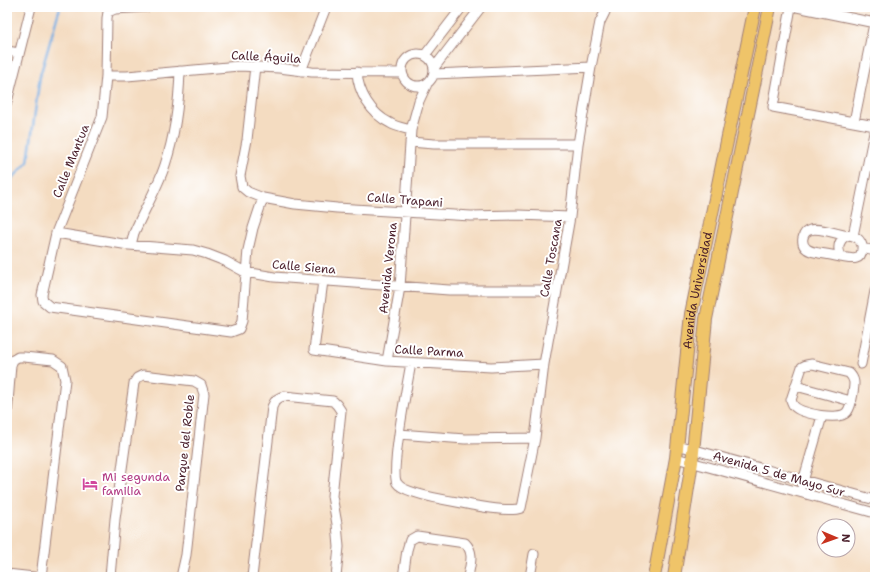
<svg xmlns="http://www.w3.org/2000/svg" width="882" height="584" viewBox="0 0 882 584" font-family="'Shantell Sans',sans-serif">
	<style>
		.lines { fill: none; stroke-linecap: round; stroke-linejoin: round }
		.stream { stroke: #71aae1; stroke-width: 2.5 }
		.minor-casing { stroke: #9f7e76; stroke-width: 11 }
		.major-casing { stroke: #9f7e76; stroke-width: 14 }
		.minor { stroke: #fff; stroke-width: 9 }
		.major { stroke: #efc469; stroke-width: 12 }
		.labels { text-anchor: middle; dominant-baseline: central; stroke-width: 4; stroke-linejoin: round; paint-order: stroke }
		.street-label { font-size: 12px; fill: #4a1f2b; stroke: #fff }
		.hotel-label { font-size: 12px; fill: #b23c85; stroke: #fff; text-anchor: start }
	</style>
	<rect width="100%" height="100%" fill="#fff"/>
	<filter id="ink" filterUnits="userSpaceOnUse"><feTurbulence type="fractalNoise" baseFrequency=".025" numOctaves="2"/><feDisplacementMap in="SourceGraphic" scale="8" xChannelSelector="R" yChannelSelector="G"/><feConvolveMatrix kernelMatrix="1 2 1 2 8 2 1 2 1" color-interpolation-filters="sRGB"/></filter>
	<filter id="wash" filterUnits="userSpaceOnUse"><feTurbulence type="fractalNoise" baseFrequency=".012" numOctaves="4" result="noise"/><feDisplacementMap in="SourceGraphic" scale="16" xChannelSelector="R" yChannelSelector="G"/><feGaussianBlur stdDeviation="0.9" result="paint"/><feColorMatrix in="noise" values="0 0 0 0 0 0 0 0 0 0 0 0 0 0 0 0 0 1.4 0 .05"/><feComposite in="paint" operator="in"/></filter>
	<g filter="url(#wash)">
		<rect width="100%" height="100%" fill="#f4dcc1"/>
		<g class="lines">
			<!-- stream -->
			<path class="stream" d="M7 184 28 162 40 76 60 7"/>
		</g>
	</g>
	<g filter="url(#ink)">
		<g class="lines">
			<!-- minor casing -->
			<g class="minor-casing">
				<path id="minor" d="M147 7 115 9 108 12 107 18 106 76 102 117 56 233 42 295 43 301 50 307 231 332 239 329 242 321 248 250 253 228 263 198
					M791 7 773 107 875 126
					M797 7 875 23
					M7 51 19 53
					M402 70a16 16 0 1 1 32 0a16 16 0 1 1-32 0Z
					M425 55 462 7
					M255 66 247 140 240 176 242 187 248 192 263 198 295 204 337 208 471 216 518 215 570 217
					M434 68 481 7
					M301 71 326 7
					M357 72C358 92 371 114 390 123 396 127 404 128 411 130
					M434 74 591 67
					M106 76H127L239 66 279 68 312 72 402 73
					M7 102 31 7
					M854 122 875 19
					M410 142 434 144H578
					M56 233 129 245 193 250 207 254 225 261 245 272 274 277 449 290H557
					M853 236 875 128
					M131 245 134 233C144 210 157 189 165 165 175 135 179 103 180 71
					M862 248 875 251
					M842 257C833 245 845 229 857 238 860 240 863 245 862 249 861 263 849 258 840 257 833 255 826 254 819 253 815 252 811 252 807 249 800 244 802 232 810 230 817 227 839 234 847 236
					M323 281 314 350 387 361 491 367 544 364
					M387 361 400 287 411 130 419 101 427 84
					M411 363C408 380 390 473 397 483 403 493 445 500 457 502 472 505 508 513 521 508L535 438 544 364 570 217 578 144 591 67 600 22 605 12V7
					M812 364 849 373C856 380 854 385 853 393 852 399 851 407 847 412 840 421 801 414 794 406 792 404 792 402 791 400L802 367 806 365Z
					M861 364 875 291
					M796 386 851 401
					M7 415 11 365 13 360 18 357H24L53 360 62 366 65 380 41 577
					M399 434 465 439 535 438
					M677 445 875 500
					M676 458 875 513
					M802 485 822 416
					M7 574 34 577
					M110 577 115 519 134 383 137 378 143 375 194 381 201 385 204 394 186 555 181 577
					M252 577 272 407C275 400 277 398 284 396L333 401 337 405 341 411 332 496 337 524 339 547 336 577
					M403 577 407 550 410 540 417 536 465 543C475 553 470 564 468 577
					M530 577 534 554"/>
			</g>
			<!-- major casing -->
			<g class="major-casing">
				<g id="major">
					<path id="s1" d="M654 577 676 458 691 314 755 7"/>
					<path d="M674 577 692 462 706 319 770 7"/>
				</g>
			</g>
			<!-- minor -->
			<use href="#minor" class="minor"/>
			<!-- major -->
			<use href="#major" class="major"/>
		</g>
	</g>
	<!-- icons -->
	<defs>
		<g id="hotel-bare" transform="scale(1.2)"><path d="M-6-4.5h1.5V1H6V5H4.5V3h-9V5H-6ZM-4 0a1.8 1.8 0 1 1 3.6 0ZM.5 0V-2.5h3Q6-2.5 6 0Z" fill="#d1479c" stroke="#fff" stroke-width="2.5" paint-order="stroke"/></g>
	</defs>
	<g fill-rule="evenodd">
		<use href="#hotel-bare" x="90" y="484"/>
	</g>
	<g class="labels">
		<!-- street labels -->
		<g class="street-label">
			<text transform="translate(266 57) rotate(3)">Calle Águila</text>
			<text transform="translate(71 161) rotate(-68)">Calle Mantua</text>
			<text transform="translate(405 200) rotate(4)">Calle Trapani</text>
			<text transform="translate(551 258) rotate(-80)">Calle Toscana</text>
			<text transform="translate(304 267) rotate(5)">Calle Siena</text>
			<text transform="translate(388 268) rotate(-84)">Avenida Verona</text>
			<text stroke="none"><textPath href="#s1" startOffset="290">Avenida Universidad</textPath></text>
			<text transform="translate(429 351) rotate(3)">Calle Parma</text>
			<text transform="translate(185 443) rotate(-84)">Parque del Roble</text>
			<text transform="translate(779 474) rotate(16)">Avenida 5 de Mayo Sur</text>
		</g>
		<!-- hotel labels -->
		<g class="hotel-label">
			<text x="102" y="477">Mi segunda<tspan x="102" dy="14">familia</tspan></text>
		</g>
	</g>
	<!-- margin -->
	<rect width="882" height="584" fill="none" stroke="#fff" stroke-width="24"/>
	<!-- north arrow -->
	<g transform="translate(836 538) rotate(92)"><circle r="19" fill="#ffffff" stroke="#b7a5aa"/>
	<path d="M0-3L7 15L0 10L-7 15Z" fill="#c8321e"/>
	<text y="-6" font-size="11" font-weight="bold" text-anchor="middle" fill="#4a1f2b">N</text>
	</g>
</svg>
